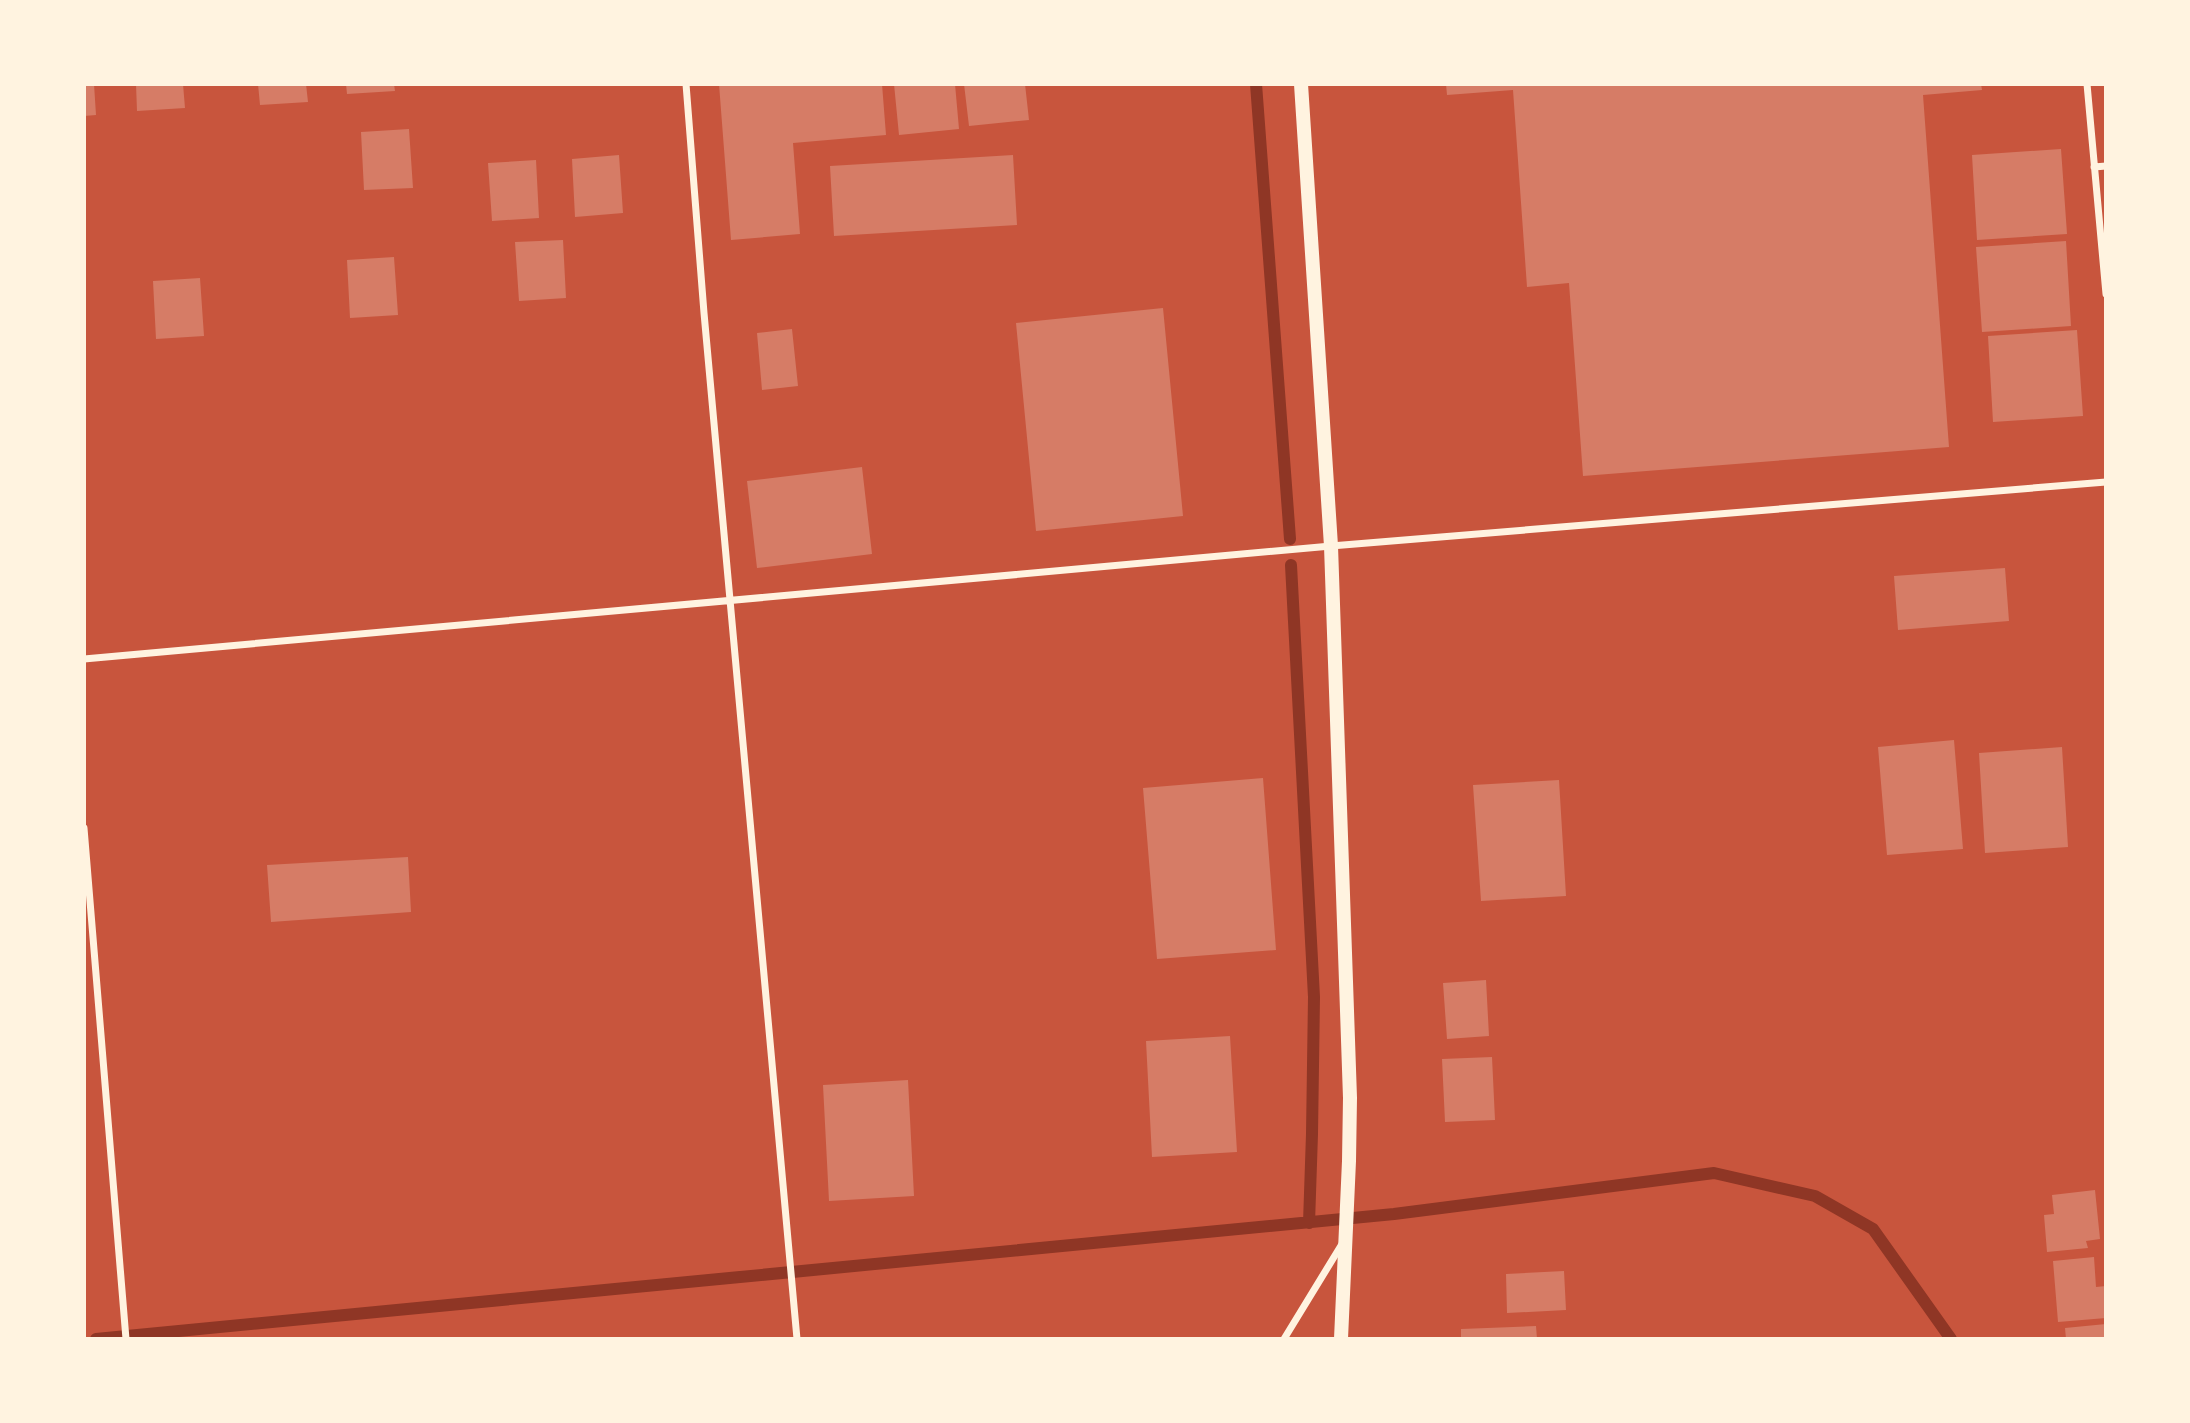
<svg xmlns="http://www.w3.org/2000/svg" width="2190" height="1423" viewBox="0 0 2190 1423" font-family="'Sofia Sans Condensed',sans-serif">
	<style>
		.lines { fill: none; stroke-linecap: round; stroke-linejoin: round }
		.stream { stroke: #8f3625; stroke-width: 12 }
		.building { fill: #d67c66 }
		.minor { stroke: #fff3e0; stroke-width: 7 }
		.secondary { stroke: #fff3e0; stroke-width: 14 }
	</style>
	<rect width="100%" height="100%" fill="#c8553d"/>
	<g class="lines">
		<!-- stream -->
		<path class="stream" d="M1256 84 1290 539
			M1291 565 1314 997 1312 1134 1309 1223
			M96 1339 1394 1214 1714 1173 1815 1196 1873 1229 1951 1339"/>
	</g>
	<!-- building -->
	<path class="building" d="M84 84H94L96 115 84 116Z
		M136 84H183L185 108 137 111Z
		M258 84H306L308 102 260 105Z
		M346 84H394L395 91 347 94Z
		M719 84H882L886 135 793 143 800 234 731 240Z
		M894 84H955L959 129 899 135Z
		M964 84H1025L1029 120 969 126Z
		M1446 84H1981L1982 90 1923 95 1949 447 1583 476 1569 283 1527 287 1513 90 1447 95Z
		M409 129 413 188 364 190 361 132Z
		M2061 149 2067 234 1977 240 1972 155Z
		M619 155 623 213 575 217 572 159Z
		M1013 155 1017 225 834 236 830 166Z
		M536 160 539 218 492 221 488 163Z
		M563 240 566 298 519 301 515 242Z
		M2066 241 2071 326 1982 332 1976 247Z
		M394 257 398 315 350 318 347 260Z
		M200 278 204 336 156 339 153 281Z
		M1163 308 1183 516 1036 531 1016 323Z
		M792 329 798 386 762 390 757 333Z
		M2077 330 2083 416 1993 422 1988 336Z
		M862 467 872 554 757 568 747 481Z
		M2005 568 2009 621 1898 630 1894 576Z
		M1954 740 1963 849 1887 855 1878 747Z
		M2062 747 2068 847 1985 853 1979 753Z
		M1263 778 1276 950 1157 959 1143 788Z
		M1559 780 1566 896 1481 901 1473 785Z
		M408 857 411 912 271 922 267 865Z
		M1486 980 1489 1036 1447 1039 1443 983Z
		M1230 1036 1237 1152 1152 1157 1146 1041Z
		M1492 1057 1495 1120 1445 1122 1442 1059Z
		M908 1080 914 1196 829 1201 823 1085Z
		M2095 1190 2100 1239 2086 1241 2088 1248 2047 1252 2044 1215 2054 1214 2052 1195Z
		M2094 1257 2096 1287 2106 1286V1318L2058 1322 2053 1261Z
		M1564 1271 1566 1310 1507 1313 1506 1274Z
		M2106 1324V1339H2066L2065 1328Z
		M1536 1326 1537 1339H1461V1329Z"/>
	<g class="lines">
		<!-- minor -->
		<path class="minor" d="M686 84 704 313 797 1339
			M2087 84 2106 294
			M2094 167 2106 166
			M84 659 1331 546 2106 482
			M84 828 126 1339
			M1284 1339 1342 1244"/>
		<!-- secondary -->
		<path class="secondary" d="M1301 84 1331 546 1350 1098 1349 1161 1341 1339"/>
	</g>
	<!-- border -->
	<rect width="2190" height="1423" fill="none" stroke="#fff3e0" stroke-width="172"/>
</svg>
